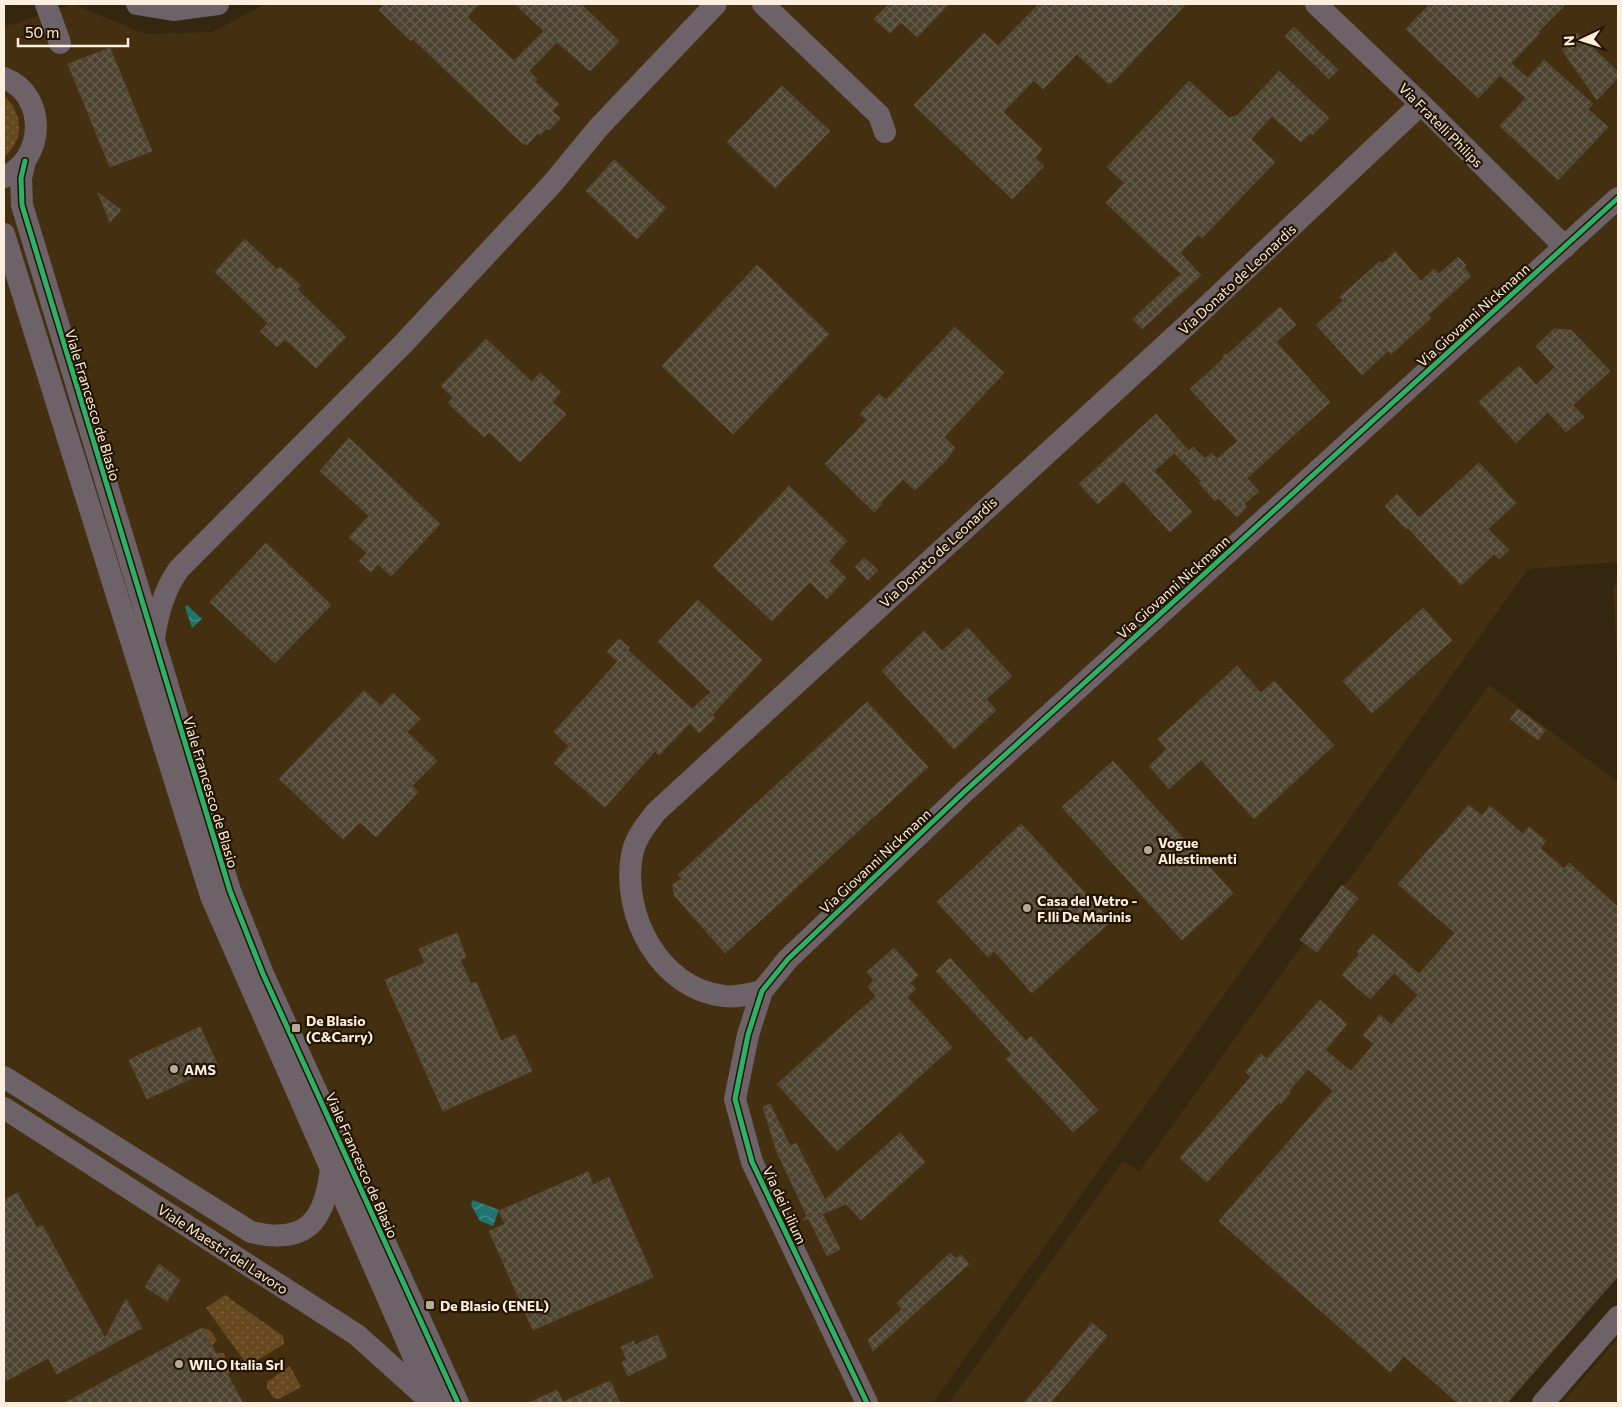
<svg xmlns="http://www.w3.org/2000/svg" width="1622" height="1407" viewBox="0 0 1622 1407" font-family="Commissioner,sans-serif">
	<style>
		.built { fill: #452f11 }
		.grass { fill: url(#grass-dots) }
		.water { fill: url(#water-waves) }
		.building { fill: url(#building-cross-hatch); stroke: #564c36 }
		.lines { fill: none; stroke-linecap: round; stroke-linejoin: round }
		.minor { stroke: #6c6267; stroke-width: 22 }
		.cycleway-casing { stroke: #241402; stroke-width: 8 }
		.cycleway { stroke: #2db169; stroke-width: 5 }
		.poi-dot { fill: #b6a997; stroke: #241402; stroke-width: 2 }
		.labels { text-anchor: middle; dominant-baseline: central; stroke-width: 4.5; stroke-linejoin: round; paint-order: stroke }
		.street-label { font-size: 14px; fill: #fcefe0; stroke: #241402 }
		.poi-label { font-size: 14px; font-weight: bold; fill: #fcefe0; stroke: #241402; text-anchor: start }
	</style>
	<defs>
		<pattern id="grass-dots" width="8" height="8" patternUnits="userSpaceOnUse" patternTransform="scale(1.25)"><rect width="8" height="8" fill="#67491f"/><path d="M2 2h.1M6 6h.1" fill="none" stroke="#7e643f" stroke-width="1.8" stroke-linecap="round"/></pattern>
		<pattern id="water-waves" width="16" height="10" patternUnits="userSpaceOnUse" patternTransform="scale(1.25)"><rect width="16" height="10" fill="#1e7570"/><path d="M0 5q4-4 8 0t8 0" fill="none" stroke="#4b908b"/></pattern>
		<pattern id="building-cross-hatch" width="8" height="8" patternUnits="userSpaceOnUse" patternTransform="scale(1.25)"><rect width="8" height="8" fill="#4c4330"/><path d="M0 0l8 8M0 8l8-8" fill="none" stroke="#675e4e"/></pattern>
	</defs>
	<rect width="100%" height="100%" fill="#35260f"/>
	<!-- built -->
	<path class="built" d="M73 4 145 34 213 32 265 4H1618V562L1528 569 933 1403H4V27Z
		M1615 583H1618V672L1613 589Z
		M1489 685 1618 782V1276L1506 1403H949L1123 1161 1139 1172Z
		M1618 1338V1403H1562Z"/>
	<!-- grass -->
	<path class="grass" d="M4 96C24 113 24 141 4 157Z
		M225 1295 283 1336 284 1344 248 1366 206 1308Z
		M202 1328 210 1330 217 1340 212 1346Z
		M216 1353H224L230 1373 227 1375Z
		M290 1366 301 1387 279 1399 274 1398 267 1388V1382Z"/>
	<!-- water -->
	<path class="water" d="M187 605 202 619 192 628 185 607Z
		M473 1200 499 1210 493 1226 480 1221 471 1205Z"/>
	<!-- building -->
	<path class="building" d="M385 4H479L467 17 514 61 544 31 515 4H581L619 41 590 71 557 42 529 71 537 79 535 82 559 104 552 111 560 118 549 130 547 128 540 135 538 133 527 145 522 143 413 39 411 41 379 10Z
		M889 4H949L917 37 901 22 890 33 874 19Z
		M1039 4H1186L1115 80 1109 84 1077 54 1043 89 1034 80 1003 112 1042 149 1035 158 1044 166 1012 199 914 105 984 33 998 46Z
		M1430 4H1566L1538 32 1540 33 1511 63 1528 78 1544 60 1593 104 1588 109 1608 127 1558 180 1500 126 1526 98 1500 75 1478 98 1406 29Z
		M1294 27 1338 70 1329 79 1285 36Z
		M1577 33 1618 72V77L1597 100 1562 50Z
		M110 48 152 151 110 167 68 64Z
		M1279 71 1329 118 1312 135 1310 133 1301 142 1272 116 1251 139 1275 162 1202 238 1198 235 1180 253 1201 275 1142 329 1133 319 1181 274 1106 203 1124 183 1107 167 1189 81 1229 118 1238 115Z
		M782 86 830 131 775 188 727 142Z
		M614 160 666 208 637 239 586 191Z
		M98 193 121 210 110 222Z
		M245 239 277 270 280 267 301 286 297 289 346 337 316 368 285 339 277 347 260 331 268 323 215 272Z
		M1395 252 1421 281 1434 269 1439 274 1458 257 1466 265 1464 268 1471 276 1428 315 1431 318 1391 354 1388 351 1362 375 1316 325 1343 301 1340 297 1380 261 1382 264Z
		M757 265 829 334 733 434 662 366Z
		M1280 307 1296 325 1276 342 1330 402 1247 478 1259 491 1244 504 1247 507 1237 517 1218 498 1215 501 1199 483 1201 481 1174 453 1154 471 1192 512 1170 532 1123 481 1098 504 1079 484 1156 414 1189 451 1193 447 1205 459 1212 453 1217 459 1238 441 1190 389 1222 360 1224 355 1228 354Z
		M955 327 1004 373 944 437 955 448 946 460 915 490 903 479 881 502 882 504 874 512 825 464 867 420 860 414 879 394 886 400Z
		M1554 329 1571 330 1610 371 1573 405 1584 417 1566 432 1548 412 1516 443 1479 402 1519 366 1536 385 1555 367 1536 346Z
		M486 339 532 382 540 373 561 392 552 402 566 414 520 462 489 432 484 437 448 403 453 397 441 386Z
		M349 438 440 524 391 576 378 564 371 572 359 561 367 553 349 537 369 516 320 471Z
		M1479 463 1516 503 1488 529 1509 550 1499 559 1494 554 1461 585 1408 528 1406 529 1385 506 1397 494 1419 518Z
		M789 486 847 541 829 561 846 578 827 599 810 582 772 621 713 566Z
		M266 543 331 605 275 663 210 602Z
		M864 558 878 570 868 580 855 567Z
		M698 600 762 660 712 715 715 718 699 733 690 723 659 755 655 751 605 807 554 763 569 746 554 732 618 661 607 652 619 639 630 648 628 650 692 709 711 692 658 642Z
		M1423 608 1452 640 1372 713 1343 681Z
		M968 628 1012 676 986 699 996 710 954 749 882 671 924 631 942 651Z
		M1237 666 1261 693 1274 681 1334 745 1254 819 1201 760 1169 789 1149 766 1167 749 1158 739Z
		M364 691 381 706 393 693 420 719 407 732 437 761 412 786 418 792 376 837 360 822 343 839 279 779Z
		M867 702 928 767 725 953 674 895 673 884 682 879 678 875Z
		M1518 709 1545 730 1538 740 1510 719Z
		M1113 761 1233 893 1182 940 1062 807Z
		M1469 805 1482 816 1490 806 1523 834 1529 827 1546 841 1540 848 1564 869 1569 863 1618 907V1276L1507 1403H1458L1404 1356 1390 1372 1219 1221 1333 1091 1308 1069 1289 1091 1290 1093 1281 1104 1279 1102 1207 1182 1180 1158 1251 1077 1246 1072 1261 1054 1267 1059 1320 1000 1347 1024 1325 1050 1351 1071 1374 1044 1363 1035 1380 1015 1391 1025 1418 995 1394 973 1370 999 1342 975 1360 954 1357 952 1373 934 1419 974 1455 933 1398 884Z
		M1021 824 1111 921 1032 993 994 951 988 957 937 902Z
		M1342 885 1358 898 1317 952 1300 940Z
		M457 933 466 957 460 960 471 984 476 982 501 1041 515 1035 532 1071 443 1111 385 980 425 963 419 949Z
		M894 948 918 975 910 983 916 989 907 997 952 1047 837 1151 777 1084 876 996 868 987 874 980 867 972Z
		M950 958 1026 1041 1031 1036 1098 1110 1073 1132 1006 1059 1012 1054 936 971Z
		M200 1027 218 1066 147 1099 129 1060Z
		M770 1104 790 1146 796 1143 825 1200 900 1133 925 1162 861 1220 846 1204 822 1214 840 1249 827 1256 809 1219 802 1220 807 1216 777 1152 763 1107Z
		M588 1172 593 1185 609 1177 653 1277 533 1330 489 1231 505 1224 499 1211Z
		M17 1193 37 1228 42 1225 105 1338 126 1299 142 1328 57 1374 48 1358 4 1382V1200Z
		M950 1253 956 1259 961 1255 969 1264 873 1351 868 1340 902 1309 897 1303Z
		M159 1264 180 1280 167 1301 145 1287Z
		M1092 1323 1107 1336 1075 1374 1050 1403H1024Z
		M202 1328 243 1403H65L191 1334Z
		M657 1335 667 1357 628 1376 622 1362 627 1360 621 1347 634 1341 635 1345Z
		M610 1381 620 1403H529L557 1390 563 1402Z"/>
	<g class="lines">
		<!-- minor -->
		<path class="minor" d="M46 4 60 43
			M137 4 173 10 218 4
			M763 4 879 115 885 132
			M1316 4 1421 104 1565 247
			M4 78C48 95 45 160 4 177
			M25 161 21 178 22 205 230 891 263 974 458 1403
			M4 234 211 896 434 1403
			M154 638C158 613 164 590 179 569L404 343 552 184 599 127 716 4
			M762 991C750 994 737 998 724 996 660 989 621 915 632 855 635 838 646 825 656 812L1187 325 1421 104
			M4 1077 251 1232C306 1245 325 1222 331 1168
			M4 1108 357 1335 429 1400
			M867 1403 752 1162 735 1099 748 1035 762 991 788 959 963 793 1618 198
			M1543 1403 1618 1317"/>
		<!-- cycleway casing -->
		<g class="cycleway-casing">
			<path id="cycleway" d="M25 161 21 178 22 205 230 891 263 974 458 1403
				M867 1403 752 1162 735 1099 748 1035 762 991 788 959 963 793 1618 198"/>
		</g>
		<!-- cycleway -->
		<use href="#cycleway" class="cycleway"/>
	</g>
	<!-- markers -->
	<g class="poi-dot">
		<circle cx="1148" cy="850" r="5"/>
		<circle cx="1027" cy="908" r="5"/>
		<rect x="291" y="1023" width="10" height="10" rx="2.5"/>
		<circle cx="174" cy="1069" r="5"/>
		<rect x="425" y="1300" width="10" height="10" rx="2.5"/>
		<circle cx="179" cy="1364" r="5"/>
	</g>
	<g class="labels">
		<!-- street labels -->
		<g class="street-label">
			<text transform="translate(1441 125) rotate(45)">Via Fratelli Philips</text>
			<text transform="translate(1237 279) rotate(-43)">Via Donato de Leonardis</text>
			<text transform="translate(1473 315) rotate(-42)">Via Giovanni Nickmann</text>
			<text transform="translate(93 405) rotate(73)">Viale Francesco de Blasio</text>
			<text transform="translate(938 552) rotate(-43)">Via Donato de Leonardis</text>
			<text transform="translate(1173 587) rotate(-42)">Via Giovanni Nickmann</text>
			<text transform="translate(211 792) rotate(73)">Viale Francesco de Blasio</text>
			<text transform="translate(875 861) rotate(-43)">Via Giovanni Nickmann</text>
			<text transform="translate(362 1165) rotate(66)">Viale Francesco de Blasio</text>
			<text transform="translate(785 1205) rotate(65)">Via dei Lilium</text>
			<text transform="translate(223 1249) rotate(33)">Viale Maestri del Lavoro</text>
		</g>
		<!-- poi labels -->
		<g class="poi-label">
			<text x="1158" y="842">Vogue<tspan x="1158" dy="16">Allestimenti</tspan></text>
			<text x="1037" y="900">Casa del Vetro -<tspan x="1037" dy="16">F.lli De Marinis</tspan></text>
			<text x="306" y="1020">De Blasio<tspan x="306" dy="16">(C&amp;Carry)</tspan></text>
			<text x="184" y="1069">AMS</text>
			<text x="440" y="1305">De Blasio (ENEL)</text>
			<text x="189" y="1364">WILO Italia Srl</text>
		</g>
	</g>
	<!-- border -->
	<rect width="1622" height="1407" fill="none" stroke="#fcefe0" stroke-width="10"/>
	<!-- north arrow -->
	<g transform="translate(1582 40) rotate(266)" stroke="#241402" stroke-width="4" paint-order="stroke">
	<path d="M0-4L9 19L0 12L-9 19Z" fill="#fcefe0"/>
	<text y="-8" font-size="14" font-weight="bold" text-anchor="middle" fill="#fcefe0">N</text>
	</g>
	<!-- scale -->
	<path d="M18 38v8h110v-8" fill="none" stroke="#fcefe0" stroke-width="2.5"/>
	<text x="25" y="38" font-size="15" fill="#fcefe0" stroke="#241402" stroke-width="4" paint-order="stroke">50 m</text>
</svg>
